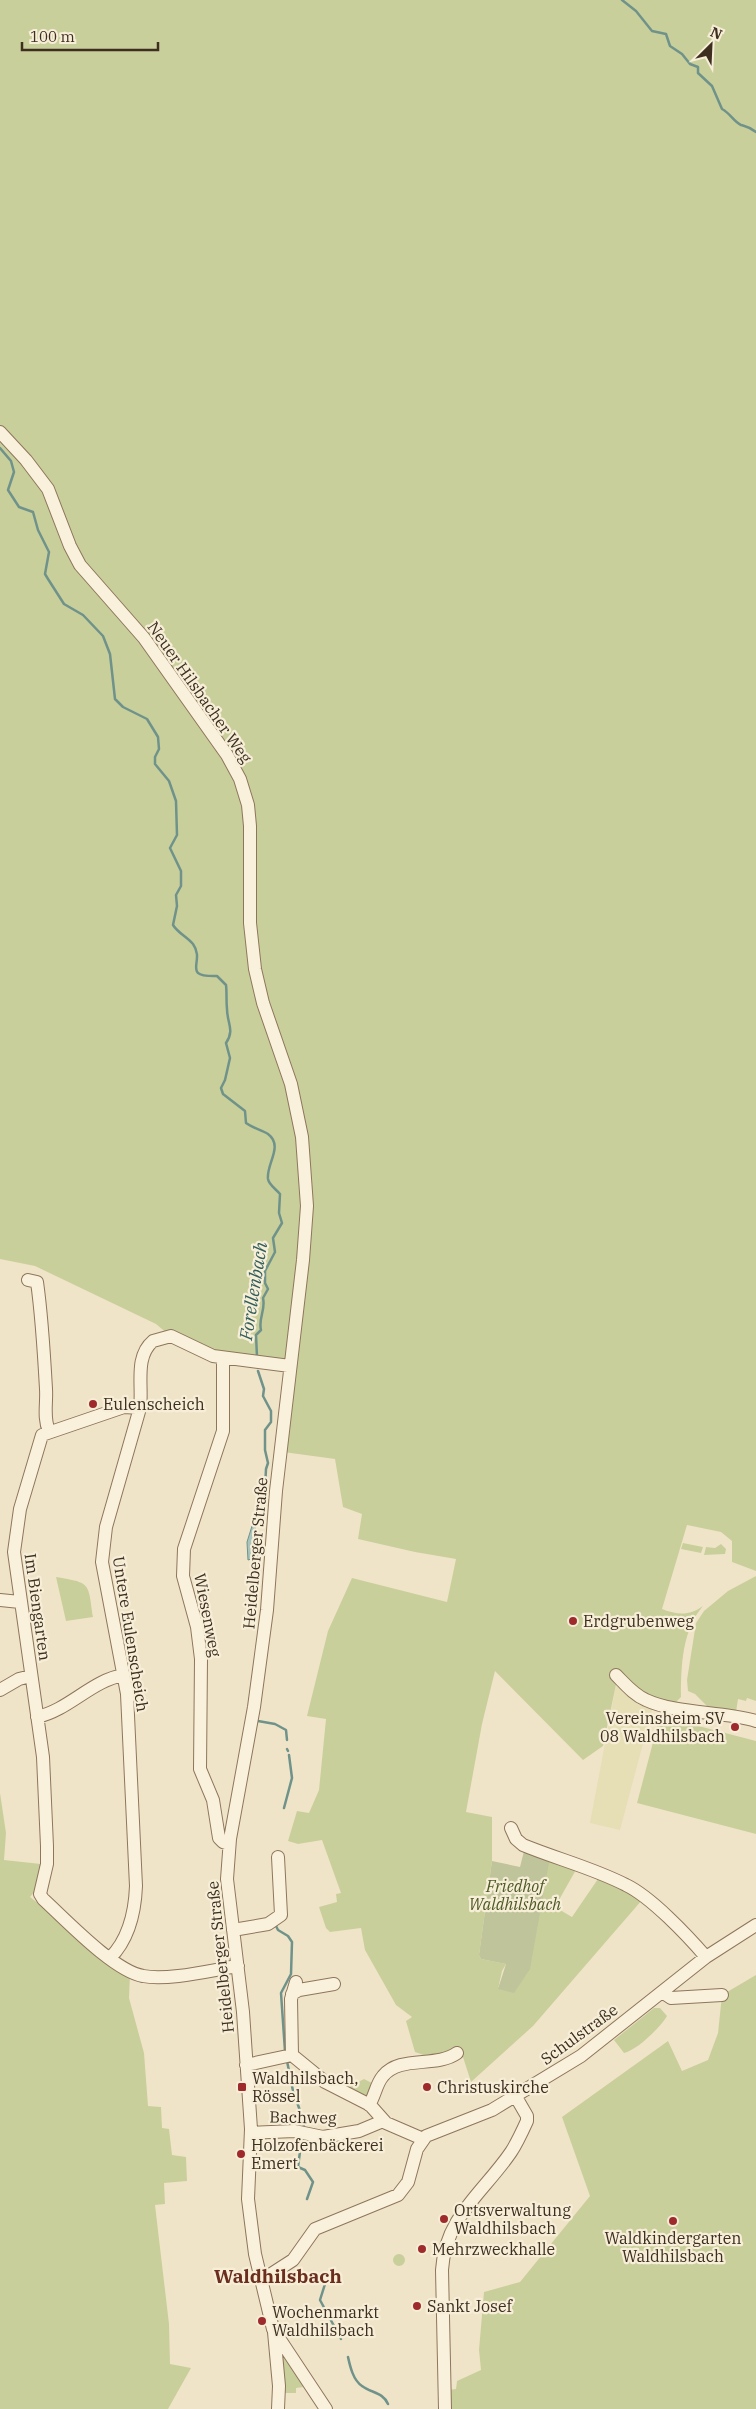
<svg xmlns="http://www.w3.org/2000/svg" width="756" height="2409" viewBox="0 0 756 2409" font-family="'IBM Plex Serif',serif">
	<style>
		.farmland { fill: #e6deb5 }
		.green { fill: #c9cf9b }
		.cemetery { fill: #bfc49a }
		.water { fill: #a9c4bc; stroke: #6f938a }
		.lines { fill: none; stroke-linecap: round; stroke-linejoin: round }
		.stream { stroke: #6f938a; stroke-width: 2.5 }
		.minor-casing { stroke: #8d765c; stroke-width: 14 }
		.minor { stroke: #faf1dc; stroke-width: 12 }
		.poi-dot { fill: #9e2a2b; stroke: #f7eed8; stroke-width: 2 }
		.labels { text-anchor: middle; dominant-baseline: central; stroke-width: 4.5; stroke-linejoin: round; paint-order: stroke }
		.street-label { font-size: 16px; fill: #3d2e20; stroke: #f7eed8 }
		.poi-label { font-size: 16px; fill: #3d2e20; stroke: #f7eed8; text-anchor: start }
		.park-label { font-size: 16px; font-style: italic; fill: #4d5a26; stroke: #f7eed8 }
		.water-label { font-size: 18px; font-style: italic; fill: #2f5d5a; stroke: #f7eed8 }
		.quarter-label { font-size: 19px; font-weight: bold; fill: #6b2e1e; stroke: #f7eed8 }
	</style>
	<rect width="100%" height="100%" fill="#f0e4c8"/>
	<!-- farmland -->
	<path class="farmland" d="M617 1680 653 1706 620 1830 590 1823Z"/>
	<!-- green -->
	<path class="green" d="M0 0H756V1571L732 1562V1541L721 1532 687 1525 662 1609C678 1615 689 1616 703 1606 682 1630 681 1667 681 1697L674 1704 665 1703 617 1680 603 1746 583 1760 495 1671 482 1724 466 1812 492 1817V1861L479 1955 481 1959 506 1964 502 1971 498 1989 550 1857 577 1868 555 1907 572 1917 600 1876 642 1900 533 2026 471 2082 463 2057 435 2059 415 2052 406 2021 412 2017 396 2005 365 1950 361 1928 330 1932 326 1928 319 1907 337 1902 336 1894 341 1893 322 1840 298 1844 288 1841 297 1811 309 1813 319 1790 326 1719 307 1716 328 1631 352 1578 447 1602 456 1559 415 1552 358 1539 362 1514 343 1507 335 1459 276 1451 285 1370C244 1362 187 1353 156 1324L35 1266 0 1259Z
		M683 1543 703 1547 701 1553 681 1549Z
		M721 1544 726 1549 725 1554 704 1555 706 1547 715 1548Z
		M756 1576V1701L747 1698 746 1701 738 1699 736 1712 708 1707 695 1694 688 1691 687 1680 696 1623 704 1611 728 1591Z
		M56 1577C91 1583 88 1582 93 1617L66 1621Z
		M660 1716 756 1741V1834L637 1803Z
		M0 1793 6 1833 4 1860 41 1864 37 1889 30 1897 130 1975 129 1998 144 2053 148 2106 161 2107 162 2128 169 2129 172 2155 186 2157 187 2181 164 2183 165 2204 155 2205 169 2324 170 2364 191 2368 168 2409H0Z
		M756 1975V2409H447V2390L456 2389 457 2381 481 2370 479 2350 484 2292 520 2282 590 2196 562 2117 668 2041 682 2071 708 2060 718 2033 722 1995Z
		M654 2008H660L667 2016C660 2028 637 2050 624 2053L614 2040Z
		M364 2079 374 2084 371 2098 347 2088Z
		M393 2260a6 6 0 1 1 12 0a6 6 0 1 1-12 0Z
		M282 2355 304 2387 296 2388V2393H285Z"/>
	<!-- cemetery -->
	<path class="cemetery" d="M524 1851 550 1857 530 1969 514 1993 498 1989 506 1964 481 1959 479 1955 492 1861 520 1867Z"/>
	<!-- water -->
	<path class="water" d="M252 1526H255L261 1556 248 1560 247 1542Z"/>
	<g class="lines">
		<!-- stream -->
		<path class="stream" d="M622 0 636 11 652 31 666 34 670 46 682 54 690 64 698 67V73L712 86 722 109C730 113 734 122 741 125 748 127 750 127 756 132
			M0 448 11 461 14 472 8 490 19 507 33 512 38 530 49 552 45 574 48 579 64 604 83 615 103 636 110 654 115 699 123 707 147 719 158 737 159 749 155 757V764L169 781 176 801 177 835 170 848 181 871V886L176 895 177 906 173 925C178 933 187 937 193 944 206 962 180 977 217 976L226 985C227 993 226 1000 227 1009 227 1023 235 1030 226 1043L230 1058 225 1080 221 1088 223 1094 245 1111 246 1123C253 1128 261 1130 268 1134 284 1146 266 1164 268 1179 269 1185 276 1189 280 1194L279 1213 282 1223 273 1238 275 1252 265 1271V1283L268 1289 263 1298C266 1310 258 1318 261 1330L256 1335 257 1357
			M253 1526 265 1488 266 1469 268 1463 265 1450V1430L271 1422V1411L263 1396 264 1389 258 1371
			M256 1558 259 1567
			M258 1721 275 1724 286 1730 287 1740
			M287 1749 288 1751
			M284 1808 292 1778 289 1755
			M275 1924 278 1930 288 1936 292 1942 291 1974 281 1993 285 2051
			M287 2061 293 2091 303 2119 304 2128
			M302 2136 298 2167 305 2170 313 2182 307 2199
			M321 2275 325 2284 320 2300 341 2339
			M348 2357C350 2366 353 2380 362 2386 371 2393 383 2392 388 2404"/>
		<!-- minor casing -->
		<g class="minor-casing">
			<path id="minor" d="M0 432 26 460 48 489 70 546 80 565 144 638 227 755 240 779 248 805 250 826V923L255 969 263 1003 291 1084 302 1137 307 1206 303 1260 276 1491 267 1610 254 1707 230 1839 227 1879 243 2012 251 2129 248 2199 255 2254 273 2329 326 2409
				M28 1280 37 1282C42 1317 44 1353 46 1389 47 1403 43 1418 49 1431
				M223 1358V1431L184 1549 183 1576 197 1627 201 1659 200 1769 213 1800 219 1838 223 1842 229 1844
				M140 1408 124 1407 42 1435 20 1509 14 1552 43 1757 47 1846V1864L40 1894 43 1899C66 1920 114 1971 143 1976 168 1981 212 1970 238 1966
				M0 1600 20 1602
				M616 1675C625 1684 634 1695 646 1700 676 1714 722 1711 756 1721
				M0 1690 19 1679 31 1676
				M37 1717C69 1710 92 1680 124 1675
				M511 1828 516 1839 523 1845C557 1859 593 1868 626 1885 651 1897 687 1935 706 1957
				M233 1930 268 1924 281 1915 278 1857
				M110 1958C129 1939 135 1912 136 1886L127 1694 102 1562 106 1527 140 1408C143 1386 134 1357 153 1341L171 1336 213 1356 290 1366
				M662 1992 671 1998 722 1995
				M292 1994 299 1990 334 1984
				M292 2055 291 1999 296 1982
				M246 2065 292 2055 325 2082 370 2105 386 2123 423 2139
				M369 2105C375 2096 376 2084 383 2076 400 2055 436 2068 457 2053
				M251 2133 294 2131 323 2137 359 2131 383 2121
				M262 2280 293 2260 315 2229 398 2195 408 2182 417 2149 426 2136 492 2110 581 2056 706 1957 756 1925
				M274 2332 279 2386 278 2409
				M445 2409 442 2270C445 2217 484 2192 511 2152 517 2143 522 2132 527 2121V2116L516 2097"/>
		</g>
		<!-- minor -->
		<use href="#minor" class="minor"/>
	</g>
	<!-- markers -->
	<g class="poi-dot">
		<circle cx="93" cy="1404" r="5"/>
		<circle cx="573" cy="1621" r="5"/>
		<circle cx="735" cy="1727" r="5"/>
		<rect x="237" y="2082" width="10" height="10" rx="2.5"/>
		<circle cx="427" cy="2087" r="5"/>
		<circle cx="241" cy="2154" r="5"/>
		<circle cx="444" cy="2219" r="5"/>
		<circle cx="673" cy="2221" r="5"/>
		<circle cx="422" cy="2249" r="5"/>
		<circle cx="417" cy="2306" r="5"/>
		<circle cx="262" cy="2321" r="5"/>
	</g>
	<g class="labels">
		<!-- street labels -->
		<g class="street-label">
			<text transform="translate(200 692) rotate(55)">Neuer Hilsbacher Weg</text>
			<text transform="translate(255 1553) rotate(-85)">Heidelberger Straße</text>
			<text transform="translate(38 1607) rotate(82)">Im Biengarten</text>
			<text transform="translate(208 1615) rotate(79)">Wiesenweg</text>
			<text transform="translate(131 1634) rotate(81)">Untere Eulenscheich</text>
			<text transform="translate(220 1957) rotate(-96)">Heidelberger Straße</text>
			<text transform="translate(579 2034) rotate(-36)">Schulstraße</text>
			<text transform="translate(303 2117) rotate(1)">Bachweg</text>
		</g>
		<!-- poi labels -->
		<g class="poi-label">
			<text x="103" y="1404">Eulenscheich</text>
			<text x="583" y="1621">Erdgrubenweg</text>
			<text x="725" y="1718" text-anchor="end">Vereinsheim SV<tspan x="725" dy="18">08 Waldhilsbach</tspan></text>
			<text x="252" y="2078">Waldhilsbach,<tspan x="252" dy="18">Rössel</tspan></text>
			<text x="437" y="2087">Christuskirche</text>
			<text x="251" y="2145">Holzofenbäckerei<tspan x="251" dy="18">Emert</tspan></text>
			<text x="454" y="2210">Ortsverwaltung<tspan x="454" dy="18">Waldhilsbach</tspan></text>
			<text x="673" y="2238" text-anchor="middle">Waldkindergarten<tspan x="673" dy="18">Waldhilsbach</tspan></text>
			<text x="432" y="2249">Mehrzweckhalle</text>
			<text x="427" y="2306">Sankt Josef</text>
			<text x="272" y="2312">Wochenmarkt<tspan x="272" dy="18">Waldhilsbach</tspan></text>
		</g>
		<!-- park labels -->
		<g class="park-label">
			<text x="515" y="1886">Friedhof<tspan x="515" dy="18">Waldhilsbach</tspan></text>
		</g>
		<!-- water labels -->
		<g class="water-label">
			<text transform="translate(253 1291) rotate(-81)">Forellenbach</text>
		</g>
		<!-- quarter labels -->
		<g class="quarter-label">
			<text x="278" y="2276">Waldhilsbach</text>
		</g>
	</g>
	<!-- north arrow -->
	<g transform="translate(711 45) rotate(24)" stroke="#f7eed8" stroke-width="4" paint-order="stroke">
	<path d="M0-4L9 19L0 12L-9 19Z" fill="#3d2e20"/>
	<text y="-8" font-size="14" font-weight="bold" text-anchor="middle" fill="#3d2e20">N</text>
	</g>
	<!-- scale -->
	<path d="M22 42v8h136v-8" fill="none" stroke="#3d2e20" stroke-width="2.5"/>
	<text x="30" y="42" font-size="15" fill="#3d2e20" stroke="#f7eed8" stroke-width="4" paint-order="stroke">100 m</text>
</svg>
